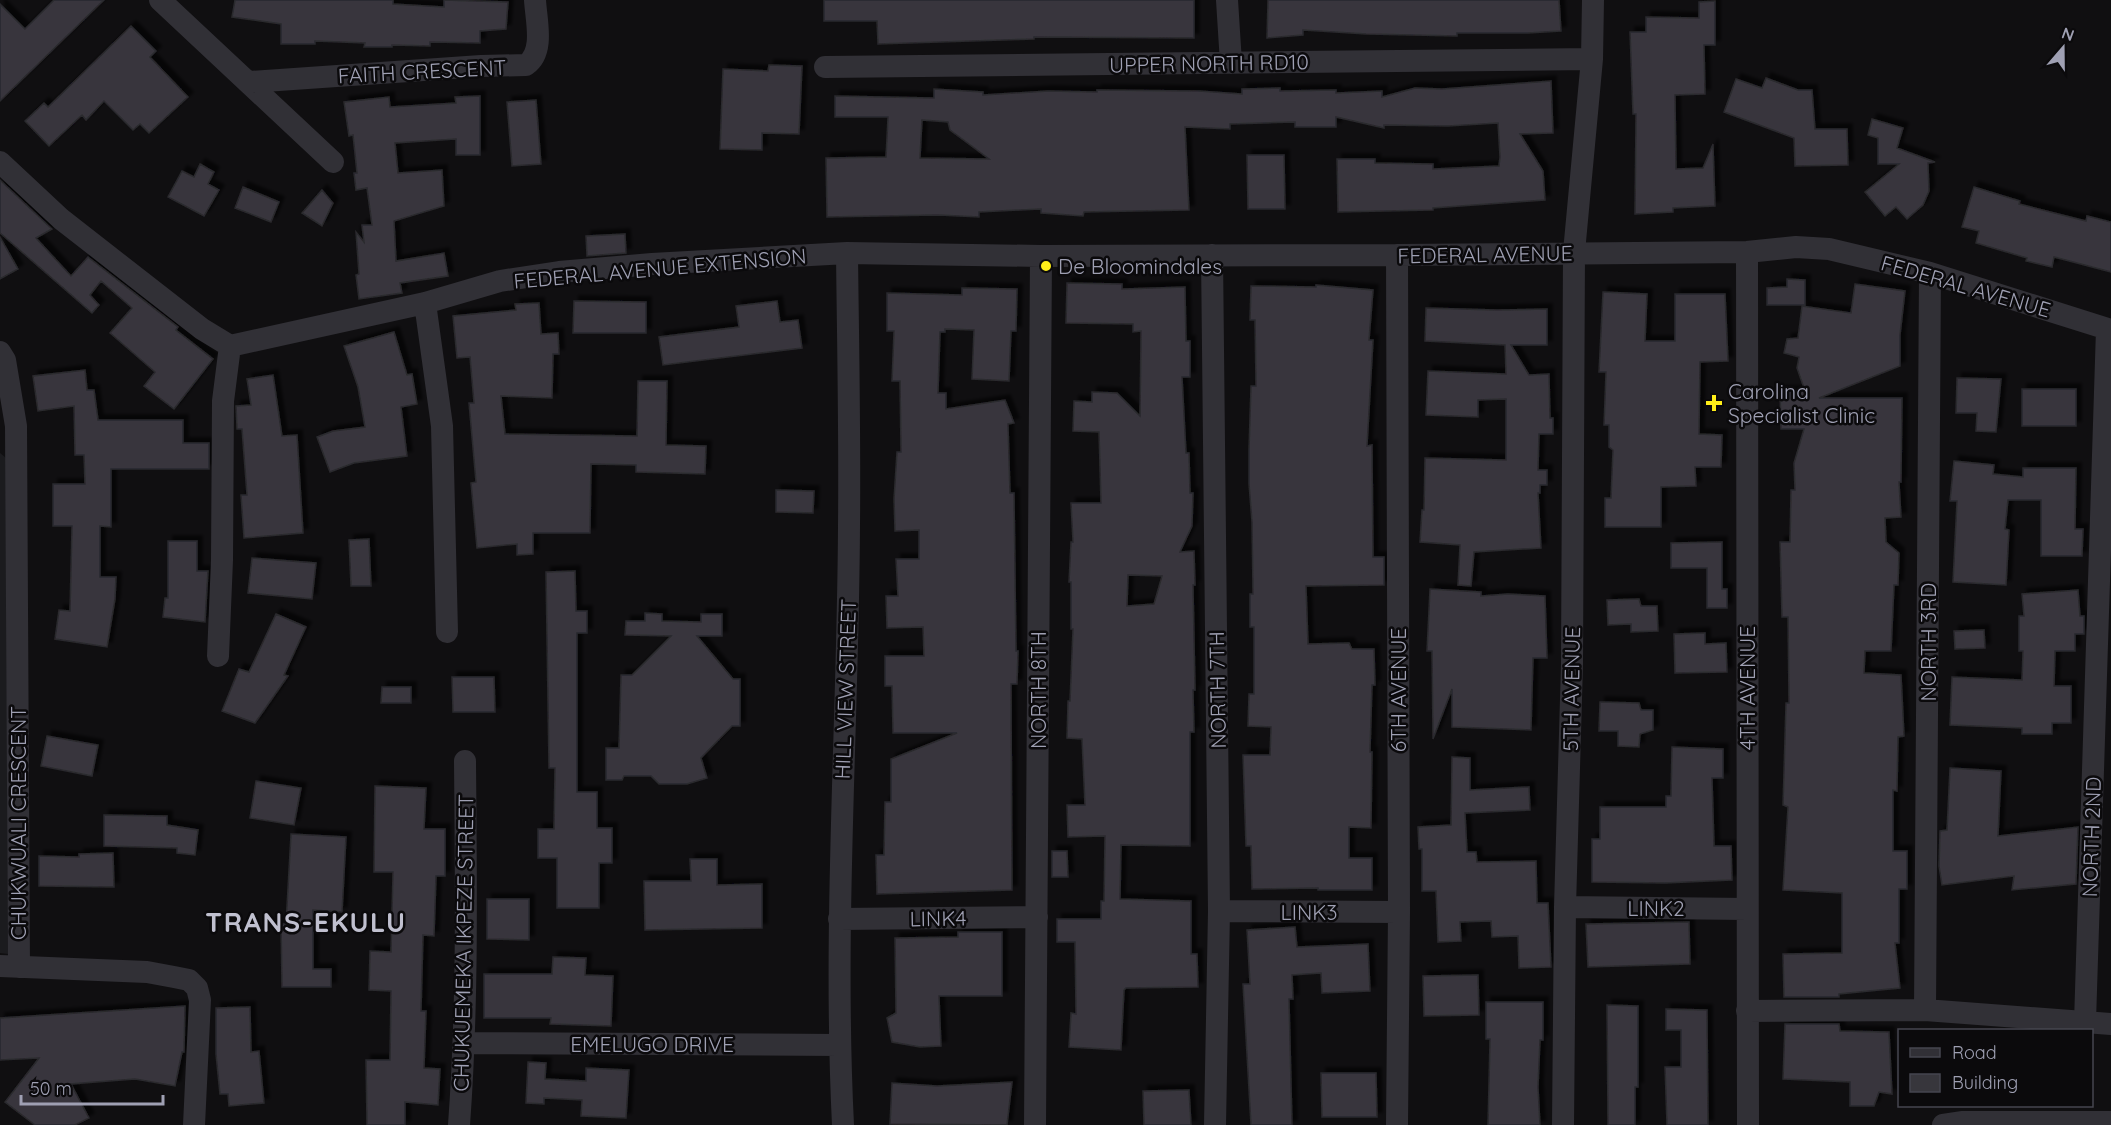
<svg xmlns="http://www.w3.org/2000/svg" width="2111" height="1125" viewBox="0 0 2111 1125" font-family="Quicksand,sans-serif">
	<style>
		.built { fill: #1b1b1e }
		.building { fill: #37363c; stroke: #2a292d; stroke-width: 1.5; fill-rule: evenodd; filter: url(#shadow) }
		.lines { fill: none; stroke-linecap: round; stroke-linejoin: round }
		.street { stroke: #313036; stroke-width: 22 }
		.poi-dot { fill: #ffee19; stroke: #0b0a0c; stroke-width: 2 }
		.labels { text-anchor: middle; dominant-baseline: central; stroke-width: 5; stroke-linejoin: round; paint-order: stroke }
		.street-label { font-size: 21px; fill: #9fa0b3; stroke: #0b0a0c }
		.poi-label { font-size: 21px; fill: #9fa0b3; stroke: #0b0a0c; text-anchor: start }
		.district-label { font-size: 27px; font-weight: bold; letter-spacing: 1.5px; fill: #c0c0cf; stroke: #0b0a0c }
	</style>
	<defs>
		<filter id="shadow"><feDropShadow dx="5" dy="-5" stdDeviation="1.5" flood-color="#0009"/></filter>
	</defs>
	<rect width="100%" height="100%" fill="#100f11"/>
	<!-- built -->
	<path class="built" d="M0 453 6 458 8 954 0 953Z"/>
	<!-- building -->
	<path class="building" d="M54 0H104L0 101V4L25 29Z
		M235 0H393V4L444 7V0L508 2 506 29 480 31V43L430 42V46L392 45V47H364L365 43 315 41V44H281V24L232 17Z
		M824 0H1194V38L1034 37V39L878 44 877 21H824Z
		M1268 0H1559L1561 31 1528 33H1457V36L1366 34 1303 30V35L1267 38Z
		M1715 1V45H1704L1705 94 1675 95 1676 169 1703 168 1713 144 1715 206 1673 208V212L1635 214 1636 114H1633L1630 32H1646V17L1699 18V2Z
		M131 26 156 51 150 57 188 97 149 133 140 124 133 130 104 101 86 120 82 115 49 146 25 121 44 103 48 107Z
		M769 65 802 66 799 134 762 133V150L720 149 723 69 768 71Z
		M1766 78 1798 90H1812L1815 129H1847L1848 165 1795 166 1794 138 1724 112 1736 79 1762 88Z
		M1551 81 1553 133 1520 134 1543 171 1545 200 1433 208V210L1338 212 1337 159H1375V163L1433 164V169L1499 166 1500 157 1498 123 1448 126 1384 125V128L1336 117V127H1295V122L1230 124V129L1185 127 1189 210 1084 212 1083 216 1041 213V209L979 212V217L938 215 827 217 826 158 886 157 888 117H835V96L934 98V89L983 92V95L1048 91 1097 92V90L1199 91 1242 94V89L1280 88V91L1336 90V93L1382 91V97L1415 88 1442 89ZM922 120 948 122 950 130 989 159 920 158Z
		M480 96V155H456V139L395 143 398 173 442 170 444 206 394 221 396 261 444 253 448 276 400 283 402 293 359 299 356 275 359 274 356 232 364 242 362 225H372L367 188 356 190 354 173H357L353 135 349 136 344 102 389 97 390 107 456 103 455 97Z
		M536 100 541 164 512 166 507 102Z
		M1872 119 1903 128 1897 148 1935 162 1928 163 1929 191 1923 205 1907 219 1896 207 1885 216 1865 192 1899 164H1878V138L1868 135Z
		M1247 155H1284L1285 209H1248Z
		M200 164 214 172 208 184 219 190 204 216 168 197 182 171 194 177Z
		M0 180 52 229 36 238 71 276 88 257 178 327 176 330 213 359 174 409 144 386 155 372 110 333 132 308 101 281 90 295 99 305 92 313 0 233Z
		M243 187 279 202 271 222 235 208Z
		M1974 187 2020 201 2019 204 2086 221 2087 216 2111 222V272L2054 257 2052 267 2026 261 2027 258 1976 243 1979 231 1962 227Z
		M322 190 333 203 322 226 302 213Z
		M625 234 626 253 587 256 586 236Z
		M0 237 18 269 0 279Z
		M1787 279 1805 280V305H1767V288L1787 287Z
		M1067 283 1122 284V289L1185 287 1186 341H1190V377H1182L1186 453H1189L1190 493H1193L1192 526 1180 552 1194 551 1195 585H1193L1195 690H1193L1194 732H1190V846L1121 845 1120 899 1191 901V954H1197L1198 987 1126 988 1124 990 1121 1050 1069 1047 1071 1013 1076 1014 1075 942H1057V919H1101V901H1104L1105 836 1068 837 1067 805H1085L1082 739 1067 738 1068 701H1070L1073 629H1071V582H1069L1071 542H1073L1071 503H1101L1099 432 1073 431 1074 401 1092 402V392L1117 393 1140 416 1141 331 1133 332V324L1066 323ZM1128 575 1162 576 1154 604 1127 606Z
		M1855 284 1905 291 1900 335V366L1819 398H1902L1901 482H1899L1901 517 1885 518 1886 542 1899 553 1898 585H1894L1891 651H1865L1864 673 1901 675 1904 736 1898 737 1897 791 1893 790V851H1907V889H1899V943H1895L1900 988 1839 994V997H1784L1783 954 1842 953V893L1783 890 1788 807 1783 805 1786 703H1789L1788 617H1782L1780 542H1790L1791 490H1795L1794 463 1804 429H1781L1780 391H1805L1797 368 1799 357 1784 353 1787 339 1798 338 1802 306 1851 313Z
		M1316 285 1373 290 1369 340H1373L1367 446 1372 445 1373 557H1384V585L1306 586 1308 644 1349 643 1352 649H1374L1375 685H1372L1370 752H1372L1371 828 1349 827V858H1372V890H1318V888L1252 889 1251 846H1246L1243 755H1270L1271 727 1248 726 1249 694H1254V627H1250V594H1253L1252 522 1249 484V449L1251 386H1256L1255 320H1250L1251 286 1316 287Z
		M962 288 1017 289 1016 331H1011L1009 381 972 379 974 330 945 329V332H940L938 393H946V409L1005 400 1014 423 1008 424 1010 493H1014L1016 651H1018L1017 684H1011L1012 890 877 894 876 855H884L885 802H891V759L957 733H893L892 686H885V656H924L923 627 887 628 886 596H898L896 559H919V530L895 531 894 499 897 452H901L900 381H892L894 331H887V293L962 295Z
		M1603 292 1647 294 1645 341H1675V294H1725L1728 361 1700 362 1699 434 1722 435 1721 467H1695L1696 486 1661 487V527H1605V498H1611L1613 450 1609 447V425H1604L1606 372H1599Z
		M574 301 646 302V333H573Z
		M777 301 780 322 798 320 802 348 663 365 659 337 739 327 736 306Z
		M539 303 541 334 558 333 559 354H553L552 398 501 396 505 434 637 436 638 381H667L666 445 706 446 705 474 636 472V465L591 464 590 533H533V554L517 555V544L477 548 471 483 476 482 469 403H474L470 357 457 358 453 316 516 310 515 304Z
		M1426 308 1497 310 1547 309V345H1511L1529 375 1549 374 1550 418H1553V434H1539L1538 470H1547V485H1540V493H1538L1541 548 1474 552 1471 586 1458 585 1460 545 1420 542 1422 510H1424L1425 458 1506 460V399L1478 400V417L1426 415 1428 371 1506 374 1505 345 1425 341Z
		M394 332 407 375 412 374 417 404 401 407 407 456 354 463 330 472 317 437 333 431 365 427 358 387 344 346Z
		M85 370 87 390H94L98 420H183V443H209V469H111V527L100 526V577H116L115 599 107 647 55 639 59 610 70 611 72 526H53V484H85L84 455H75L74 406 38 411 33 376Z
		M273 375 282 436 297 435 303 533 244 538 241 495H247L242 429H237L236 406 251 405 247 379Z
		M1957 378 2001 379 1996 432 1976 431 1977 413H1956Z
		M2022 389H2076V426H2022Z
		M1954 461 1994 465 1993 474 2023 477V468H2076L2075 529H2083L2082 556H2041V500H2008L2005 529 2009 530 2006 585 1953 582 1957 501H1950Z
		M776 490 814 491 813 513 776 512Z
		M369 539 371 586H351L349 540Z
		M168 541H197V571H208L205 622 163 617 165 598H168Z
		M1722 542V589H1727V608H1707V568H1671V543Z
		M252 558 316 563 312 599 248 593Z
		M575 571 576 611H587V633H577V792H597V828H612V863H599V908H557V858H538V829H554L555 768H549L546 572Z
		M1430 589 1481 592V596L1508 594 1545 596 1547 658H1533L1531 730 1452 727V689L1433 739 1432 651H1427Z
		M2078 590 2080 616H2084V634H2075V651H2055L2054 686H2071V723H2052V734H2022V728L1950 725 1952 677 2022 680 2023 651H2019V616H2024L2022 594Z
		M1639 599 1641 606H1657L1658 631 1631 632V624L1608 625 1607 600Z
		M645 613 662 614V621L701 622V614H722V636H697L733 679H740V726H732L701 758 707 778 687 784H659L651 776H624L622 780H606V748H619L621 675H632L671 636 625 635 626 621H645Z
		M276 614 306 627 284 675 288 676 255 723 222 711 239 669 249 672Z
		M1984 630 1985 648 1955 649 1954 631Z
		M1705 633V644L1726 643 1727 672 1675 673 1674 634Z
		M452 677H494L495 712H453Z
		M382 687H411V703H381Z
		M1600 702 1639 703 1641 710H1653V730L1640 734 1639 747 1618 746V731H1599Z
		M47 736 98 745 92 776 41 766Z
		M1672 747 1723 749V778H1712L1714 846H1731L1732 880 1665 883 1592 882V839H1600V807H1666V796H1671Z
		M1452 757 1470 758V790L1529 787 1530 810 1465 813 1467 852H1476L1477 862 1536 861 1537 903H1548L1551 967 1519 968 1518 936 1492 937 1491 921 1460 922 1461 941 1438 942 1436 891H1422V849H1419L1418 827 1451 825Z
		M1950 768 2001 771 1998 836 2078 827 2076 884 2012 890 2014 876 1942 885 1939 866 1940 831 1947 830Z
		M256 781 301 788 294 825 250 818Z
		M375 786 426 788 424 829H445V876H436L434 936 423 935 421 1011H426L424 1068 440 1069 438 1105 405 1102V1125H367L366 1060H390L391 991 369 990 370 951 391 952 393 872H374Z
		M104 815 167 816V825L198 830 195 855 177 853V848L104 846Z
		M291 834 346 837 342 912 313 910V969H331V987H282L281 924H286Z
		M1052 851H1067L1068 877H1052Z
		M113 853 114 887 39 886V856L79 857V854Z
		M690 859H717V885L762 884V928L645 930 644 881H691Z
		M487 899H529V940L487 939Z
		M1689 922 1690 964 1588 967 1586 924Z
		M1295 927 1297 947 1368 944 1370 991 1322 993 1321 973 1292 975 1293 999H1289L1292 1125H1251L1243 984H1250L1247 930Z
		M958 932H1002V996H939L941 1046 920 1047 892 1042 887 1018 896 1013 895 938 958 937Z
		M553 957 586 958 585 975 613 976 611 1026 550 1024 551 1018H484V974H552Z
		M1478 975 1479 1015 1424 1016 1423 976Z
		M1486 1002H1543V1040H1540L1538 1087 1540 1125H1488L1490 1039H1486Z
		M1607 1005 1638 1006V1087H1635V1125H1608Z
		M185 1006 184 1052H182L175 1086 135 1079 71 1084 89 1118 75 1125H35L5 1102 39 1058 0 1060V1018Z
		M250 1007 251 1052 259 1051 264 1103 229 1106 228 1094H220L216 1054V1008Z
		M1666 1009 1707 1010 1708 1125H1667L1665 1067H1681V1030H1666Z
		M1785 1024H1839L1840 1031 1889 1032 1892 1094 1879 1092 1874 1106H1850V1082L1783 1079Z
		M528 1062 546 1063 545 1079 586 1081V1068L629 1070 626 1118 581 1116 582 1100 544 1098V1104L526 1103Z
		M1321 1073H1376L1377 1117H1322Z
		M1012 1082 1007 1125 890 1124 892 1083 937 1086Z
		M1189 1090 1191 1125H1144L1143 1091Z"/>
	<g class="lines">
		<!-- street -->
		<path class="street" d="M160 0 333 162
			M1227 0 1231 63
			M825 67 1592 59
			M249 82 481 66 526 65C545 52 536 20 535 0
			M0 162 61 219 202 329 230 346 425 303 500 281 559 272 652 264 847 253 1041 256 1397 255 1747 252 1796 247 1829 249 1930 273 2111 330
			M1747 252 1748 1125
			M1212 255 1219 911 1215 1125
			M425 303 442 426 447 632
			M0 352 5 360 16 426 19 967
			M218 656 222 560 223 401 230 346
			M1565 907 1747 909
			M1219 911 1399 912
			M839 919 1037 917
			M0 966 147 972 174 977 189 980 197 988 200 1000 194 1125
			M1925 1010 1930 273
			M1747 1011 1925 1010 2111 1024
			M2085 1022 2107 329
			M465 1043 839 1045
			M459 1125C468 1003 466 882 465 761
			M843 1125C833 925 848 726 849 526 850 435 848 344 847 253
			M1035 1125 1041 256
			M1397 1125 1399 912 1397 255
			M1563 1125 1565 907 1572 664 1574 252 1592 59 1593 0
			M1943 1125 1963 1122H2111"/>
	</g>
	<!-- markers -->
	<g class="poi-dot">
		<circle cx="1046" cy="266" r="6"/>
		<path d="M1711 394h6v6h6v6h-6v6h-6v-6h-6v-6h6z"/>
	</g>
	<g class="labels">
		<!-- street labels -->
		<g class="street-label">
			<text transform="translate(1209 63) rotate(-1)">UPPER NORTH RD10</text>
			<text transform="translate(422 71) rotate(-3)">FAITH CRESCENT</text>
			<text transform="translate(1485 254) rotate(-1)">FEDERAL AVENUE</text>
			<text transform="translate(660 268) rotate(-5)">FEDERAL AVENUE EXTENSION</text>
			<text transform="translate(1966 286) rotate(16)">FEDERAL AVENUE</text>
			<text transform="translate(1928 642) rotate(-90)">NORTH 3RD</text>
			<text transform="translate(1747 688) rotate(-90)">4TH AVENUE</text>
			<text transform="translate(845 689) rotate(-88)">HILL VIEW STREET</text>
			<text transform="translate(1571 689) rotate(-89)">5TH AVENUE</text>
			<text transform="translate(1038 690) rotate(-90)">NORTH 8TH</text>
			<text transform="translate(1217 690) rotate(-91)">NORTH 7TH</text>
			<text transform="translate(1398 690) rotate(-90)">6TH AVENUE</text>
			<text transform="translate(18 823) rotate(-90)">CHUKWUALI CRESCENT</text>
			<text transform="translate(2091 837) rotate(-88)">NORTH 2ND</text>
			<text x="1656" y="908">LINK2</text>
			<text x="1309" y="912">LINK3</text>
			<text transform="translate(938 918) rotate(-1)">LINK4</text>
			<text transform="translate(463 943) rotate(-89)">CHUKUEMEKA IKPEZE STREET</text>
			<text x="652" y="1044">EMELUGO DRIVE</text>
		</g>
		<!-- poi labels -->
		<g class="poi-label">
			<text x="1058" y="266">De Bloomindales</text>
			<text x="1728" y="391">Carolina<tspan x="1728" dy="24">Specialist Clinic</tspan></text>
		</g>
		<!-- district labels -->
		<g class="district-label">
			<text x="306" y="922">TRANS-EKULU</text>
		</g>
	</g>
	<!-- legend -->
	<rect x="1898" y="1029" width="195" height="78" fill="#0b0a0c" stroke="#46464f" stroke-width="1.5"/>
	<rect x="1910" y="1048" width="30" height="9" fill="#313036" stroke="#46464f" stroke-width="1.5"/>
	<text x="1952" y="1059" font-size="18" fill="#9fa0b3">Road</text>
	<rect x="1910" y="1074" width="30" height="18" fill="#37363c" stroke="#46464f" stroke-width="1.5"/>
	<text x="1952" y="1089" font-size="18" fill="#9fa0b3">Building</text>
	<!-- north arrow -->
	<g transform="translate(2063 48) rotate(20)" stroke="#0b0a0c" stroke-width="4.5" paint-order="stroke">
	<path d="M0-4.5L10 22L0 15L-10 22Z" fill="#9fa0b3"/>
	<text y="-9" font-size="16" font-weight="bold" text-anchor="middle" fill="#9fa0b3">N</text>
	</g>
	<!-- scale -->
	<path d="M21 1095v9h142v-9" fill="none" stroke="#9fa0b3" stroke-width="3"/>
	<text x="30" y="1095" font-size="18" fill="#9fa0b3" stroke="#0b0a0c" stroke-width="4.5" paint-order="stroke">50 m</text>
</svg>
